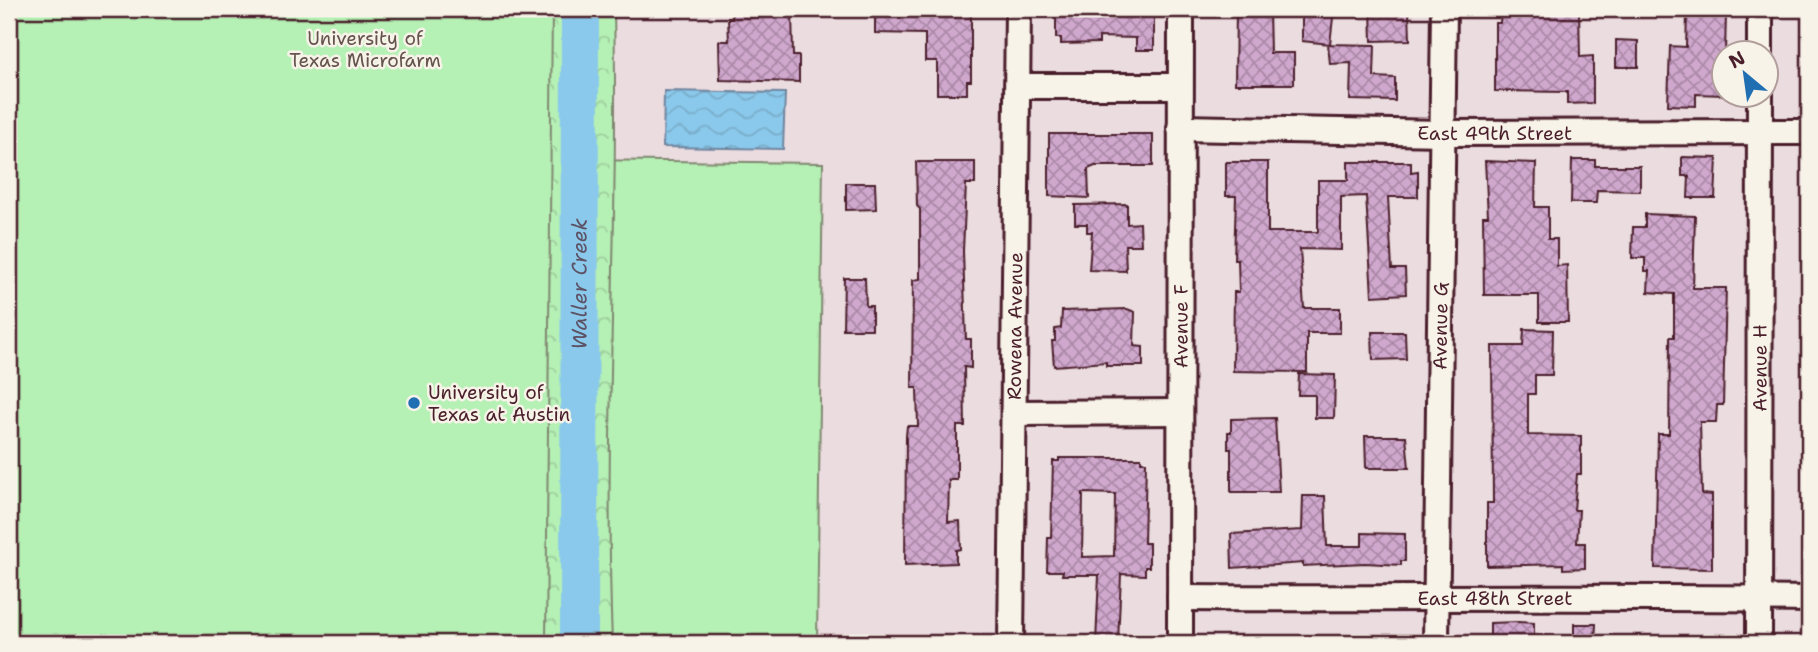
<svg xmlns="http://www.w3.org/2000/svg" width="1818" height="652" viewBox="0 0 1818 652" font-family="'Shantell Sans',sans-serif">
	<style>
		.green { fill: #b5f0b5; stroke: #808870; stroke-width: 2 }
		.forest { fill: url(#forest-crowns); stroke: #808870; stroke-width: 2 }
		.water { fill: url(#water-waves); stroke: #70859e; stroke-width: 2 }
		.lines { fill: none; stroke-linecap: round; stroke-linejoin: round }
		.river { stroke: #8ac9eb; stroke-width: 38 }
		.building { fill: url(#building-cross-hatch); stroke: #4a1f2b; stroke-width: 2; fill-rule: evenodd }
		.street-casing { stroke: #4a1f2b; stroke-width: 30 }
		.street { stroke: #f7f3e8; stroke-width: 24 }
		.poi-dot { fill: #1f6fb2; stroke: #f7f3e8; stroke-width: 2.5 }
		.labels { text-anchor: middle; dominant-baseline: central; stroke-width: 5; stroke-linejoin: round; paint-order: stroke }
		.park-label { font-size: 19px; fill: #65534e; stroke: #f7f3e8 }
		.street-label { font-size: 19px; fill: #4a1f2b; stroke: #f7f3e8 }
		.poi-label { font-size: 19px; fill: #4a1f2b; stroke: #f7f3e8; text-anchor: start }
		.water-label { font-size: 21px; font-style: italic; fill: #5d5265; stroke: #f7f3e8 }
	</style>
	<defs>
		<pattern id="forest-crowns" width="20" height="18" patternUnits="userSpaceOnUse" patternTransform="scale(1.75)"><rect width="20" height="18" fill="#b5f0b5"/><path d="M2 6a3 3 0 1 1 6 0M12 15a3 3 0 1 1 6 0" fill="none" stroke="#9dcd9c"/></pattern>
		<pattern id="water-waves" width="16" height="10" patternUnits="userSpaceOnUse" patternTransform="scale(1.75)"><rect width="16" height="10" fill="#8ac9eb"/><path d="M0 5q4-4 8 0t8 0" fill="none" stroke="#79acca"/></pattern>
		<pattern id="building-cross-hatch" width="8" height="8" patternUnits="userSpaceOnUse" patternTransform="scale(1.75)"><rect width="8" height="8" fill="#d0a8ce"/><path d="M0 0l8 8M0 8l8-8" fill="none" stroke="#ab88a7"/></pattern>
	</defs>
	<rect width="100%" height="100%" fill="#ebdce0"/>
	<filter id="ink" filterUnits="userSpaceOnUse"><feTurbulence type="fractalNoise" baseFrequency=".0143" numOctaves="2"/><feDisplacementMap in="SourceGraphic" scale="14" xChannelSelector="R" yChannelSelector="G"/><feConvolveMatrix kernelMatrix="1 2 1 2 8 2 1 2 1" color-interpolation-filters="sRGB"/></filter>
	<g filter="url(#ink)">
		<!-- green -->
		<path class="green" d="M9 9H580V160L823 163 817 643H9Z"/>
		<!-- forest -->
		<path class="forest" d="M552 9H614C619 220 604 432 612 643H546Z"/>
		<!-- water -->
		<path class="water" d="M664 91 785 93 783 149 663 147Z"/>
		<g class="lines">
			<!-- river -->
			<path class="river" id="s1" d="M579 643 580 9"/>
		</g>
		<!-- building -->
		<path class="building" d="M732 9H792L793 56H799V82L720 80 719 41H729L728 19H732Z
			M875 9H971V81H967V94H937V61H925V34L875 33Z
			M1056 9H1154V50H1136V38L1099 37V43L1061 44V38H1056Z
			M1236 9H1269L1270 53H1294V84H1235Z
			M1302 9H1334L1330 44 1302 41Z
			M1371 9H1409L1410 40 1372 41Z
			M1501 10H1579L1580 57 1593 56V103L1567 104V92L1495 91V23H1500Z
			M1687 14H1726L1724 95 1696 94V106L1668 105 1670 46 1686 47Z
			M1616 40 1638 41V67H1616Z
			M1328 44 1375 45 1374 77 1395 78V101L1350 100 1351 63 1330 64Z
			M1049 134H1153V166H1095L1088 169 1089 198 1049 196Z
			M1682 157 1717 158 1715 198H1688L1689 176H1682Z
			M1572 160H1595V166H1640V191L1597 190 1596 203H1571Z
			M1485 161 1536 163 1535 207H1548V239H1557V266L1567 265 1568 322H1539V295H1484L1483 216H1488Z
			M916 162H975V184H966L963 251 966 339H971V368L964 367 965 426H957V480H949L948 522 960 521 961 549 956 550V563L905 565 906 436 907 426H918L917 388H912L913 280 920 279V209L917 206Z
			M1226 162H1268V232H1318V180H1348V162H1411V172L1418 171V197H1388L1392 269H1405L1406 294 1372 296 1366 196 1341 197V250L1300 249 1304 308H1340V333H1307V372L1233 371 1234 292H1239L1238 260H1234L1236 196H1226Z
			M846 183H875L876 209 846 210Z
			M1127 204V224L1140 223 1141 245H1125L1126 271 1089 270 1092 232H1087V224H1075V205Z
			M1645 214 1695 216 1693 288H1726L1723 405H1717L1716 422H1700L1702 494 1712 495V569L1655 568 1658 434H1669L1670 337H1674V294L1648 292 1649 271H1645V258H1632L1633 227H1645Z
			M844 278H865L866 306H872V329H843Z
			M1127 309 1135 312 1134 346 1143 347V366H1106V362L1054 366 1052 341H1055V329L1061 328 1062 311Z
			M1524 329 1553 330 1552 375H1535V394H1528V435L1581 436V474H1577L1574 510H1579L1577 543H1585V568L1563 569V564L1487 566V503H1493L1492 346H1523Z
			M1372 332H1405L1406 359 1373 360Z
			M1299 374 1335 375 1334 418H1315V395H1298Z
			M1275 418 1279 492H1231V449H1228V432H1231V419Z
			M1365 436H1406L1409 468H1366Z
			M1059 458H1141V462H1146L1144 543H1149V567H1145V575L1121 574 1118 643H1096L1099 575H1062L1063 571H1047L1048 538H1051L1053 461H1059ZM1083 493 1115 494 1114 556 1082 557Z
			M1303 496H1325L1327 546H1362V533L1405 534V561H1401V565L1365 563 1303 566V563L1232 568 1231 534 1302 530Z
			M1518 622 1534 623V643H1490V623Z
			M1574 624H1596L1595 643H1574Z"/>
		<g class="lines">
			<!-- street casing -->
			<g class="street-casing">
				<g id="street">
					<path d="M1760 9V52"/>
					<path d="M1018 86H1179"/>
					<path id="s2" d="M1180 128 1444 133 1809 132"/>
					<path d="M1014 413 1180 412"/>
					<path id="s3" d="M1180 598C1390 599 1600 596 1809 599"/>
					<path id="s4" d="M1011 643 1018 9"/>
					<path id="s5" d="M1180 643 1181 9"/>
					<path id="s6" d="M1436 643 1444 9"/>
					<path id="s7" d="M1759 643 1760 94"/>
				</g>
			</g>
			<!-- street -->
			<use href="#street" class="street"/>
		</g>
	</g>
	<!-- markers -->
	<circle class="poi-dot" cx="414" cy="403" r="7"/>
	<g class="labels">
		<!-- park labels -->
		<g class="park-label">
			<text x="365" y="38">University of<tspan x="365" dy="22">Texas Microfarm</tspan></text>
		</g>
		<!-- street labels -->
		<g class="street-label">
			<text stroke="none"><textPath href="#s2" startOffset="315">East 49th Street</textPath></text>
			<text stroke="none"><textPath href="#s4" startOffset="317">Rowena Avenue</textPath></text>
			<text stroke="none"><textPath href="#s5" startOffset="317">Avenue F</textPath></text>
			<text stroke="none"><textPath href="#s6" startOffset="317">Avenue G</textPath></text>
			<text stroke="none"><textPath href="#s7" startOffset="275">Avenue H</textPath></text>
			<text stroke="none"><textPath href="#s3" startOffset="315">East 48th Street</textPath></text>
		</g>
		<!-- poi labels -->
		<g class="poi-label">
			<text x="428" y="392">University of<tspan x="428" dy="22">Texas at Austin</tspan></text>
		</g>
		<!-- water labels -->
		<g class="water-label">
			<text stroke="none"><textPath href="#s1" startOffset="359">Waller Creek</textPath></text>
		</g>
	</g>
	<!-- margin -->
	<rect width="1818" height="652" fill="none" stroke="#f7f3e8" stroke-width="35"/>
	<rect x="18" y="18" width="1783" height="617" fill="none" stroke="#4a1f2b" stroke-width="2.5" filter="url(#ink)"/>
	<!-- north arrow -->
	<g transform="translate(1745 74) rotate(331)"><circle r="33" fill="#f7f3e8" stroke="#b29e9c" stroke-width="2"/>
	<path d="M0-5L12 26L0 18L-12 26Z" fill="#1f6fb2"/>
	<text y="-10" font-size="19" font-weight="bold" text-anchor="middle" fill="#4a1f2b">N</text>
	</g>
</svg>
